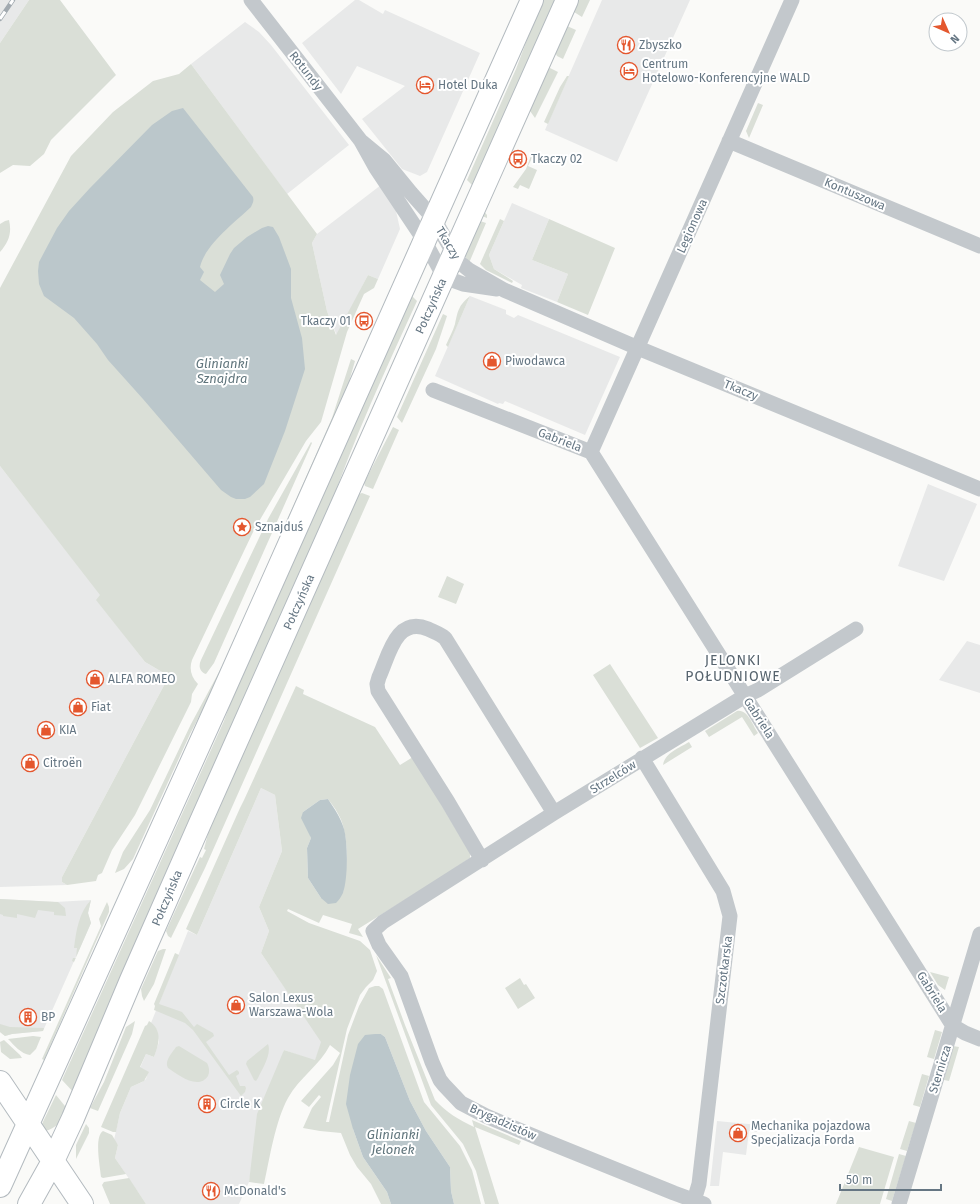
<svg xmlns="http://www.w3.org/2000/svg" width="980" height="1204" viewBox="0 0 980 1204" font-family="'Fira Sans',sans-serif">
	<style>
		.built { fill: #e8e9e9 }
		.green { fill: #dadfd7; fill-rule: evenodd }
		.water { fill: #bbc7cb }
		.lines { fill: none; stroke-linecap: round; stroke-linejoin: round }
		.secondary-casing { stroke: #b3babf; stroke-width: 24 }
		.street { stroke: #c3c8cc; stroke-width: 15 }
		.secondary { stroke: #fff; stroke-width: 22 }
		.rail-casing { stroke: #a2aab0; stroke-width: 4.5 }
		.rail { stroke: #fff; stroke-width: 3; stroke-dasharray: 9; stroke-linecap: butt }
		.labels { text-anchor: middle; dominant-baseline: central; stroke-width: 4; stroke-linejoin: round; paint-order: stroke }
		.poi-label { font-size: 12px; fill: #657683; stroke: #fff; text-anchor: start }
		.street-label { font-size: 12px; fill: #657683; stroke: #fff }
		.water-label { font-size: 13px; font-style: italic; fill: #60757c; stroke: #fff }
		.quarter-label { font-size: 14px; letter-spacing: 1px; fill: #57646e; stroke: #fff }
	</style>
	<rect width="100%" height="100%" fill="#fafaf8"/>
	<!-- built -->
	<path class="built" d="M0 0H29L0 43Z
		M355 0H359L383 14 385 10 480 53 427 172 420 176 402 169 362 119 405 86 357 66 341 94 302 43Z
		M602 0H690L617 162 545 130Z
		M245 22 259 32 271 45 349 145 287 194 191 64Z
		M381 185 396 211 400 229 378 279 368 275 337 336 327 311 312 243 317 234Z
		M512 203 549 219 532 260 568 274 557 302 521 288 522 285 494 269 489 255Z
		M470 296 506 310V314L514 318 518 315 620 357 585 435 505 401 503 404 499 403 498 404 435 376Z
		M0 466 101 595 97 600 145 662 169 676 62 877V882L67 885 0 887Z
		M928 484 977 504 944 581 898 566Z
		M967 641 980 645V693L939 680Z
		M261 788 275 795 282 851 259 907 269 931 261 953 322 1042 315 1061 284 1050 251 1170 249 1182 239 1204H146L115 1158 118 1145 114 1140 120 1113 131 1087 142 1082 146 1079 148 1072 140 1068 146 1054 154 1057 159 1042 157 1030 151 1023 188 931 197 935Z
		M0 899 55 902 91 900 88 913 91 923 43 1031 12 1034 5 1036 0 1032Z
		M717 1121 759 1125 758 1132 749 1131 746 1155 723 1152 719 1186H710Z"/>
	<!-- green -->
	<path class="green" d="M29 0H60L116 75 51 140 44 154 30 166 13 165 0 173V43Z
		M542 0H558L475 188 467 180 516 69Z
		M574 0H590L582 17 574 12 573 8Z
		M567 26 576 30 563 59 557 56 554 50Z
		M191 64 317 234 312 243 327 311 336 335 368 275 378 279 374 288 364 294 347 332 321 422 306 441 254 530 192 660C189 669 191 677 198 684L192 694 191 702 135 815 112 850 102 873 98 875 96 881 67 885 62 882V877L169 676 145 662 96 600 100 595 0 466V288L71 156 113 112 153 81 179 74Z
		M550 68 558 72 535 118 530 111 529 107 547 69Z
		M567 76H569L548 124 544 122 560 87Z
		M758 103 763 105 749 138 746 131Z
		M531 156H533L528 166 537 170 529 189 520 185 518 189 513 187 526 169Z
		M483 210 487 215V218L482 216 480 221 486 223 469 263 465 256V250Z
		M500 219 504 221 489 255 494 269 513 281 512 283 486 270 480 264Z
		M549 219 615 248 588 315 557 302 568 274 532 260Z
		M9 220C12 233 9 242 0 252V224L5 221Z
		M408 292 417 301C386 369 354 437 330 508L76 1095 62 1080 224 721 243 668Z
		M470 296 448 347 446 345C449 338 453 331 455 324 458 310 459 305 470 296Z
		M443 314 447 316 436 349 402 423 397 417Z
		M351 359 355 361 344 399 226 665 190 734 133 859 124 869 115 873 123 852 150 810 191 724 226 659 332 418Z
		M393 427 399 430 373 489 365 486 364 483Z
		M311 442 312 443 214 663 206 674C200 672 198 666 201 660L268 519Z
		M362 493 370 496 205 868 171 938 168 936 166 931 200 857 202 858 206 850 204 849 212 818 359 494Z
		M447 576 464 584 456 604 438 597Z
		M610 664 658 738 640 748 593 675Z
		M296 686 304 690 303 694 375 727 400 765 413 757 470 853V858L448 873 358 929 363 937 349 933 352 924 323 915 319 923 288 909 287 911 309 923 360 941 370 950 377 971 373 980 366 987 360 995 347 1029 326 1122H329L348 1035 359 1006 369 988 375 986H379L383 989 424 1102 460 1146 472 1170 481 1204H454L451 1191 450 1167 426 1131 410 1101 385 1037 381 1034H375L353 1129 363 1157 387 1192 391 1204H381L371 1184 357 1167 350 1155 341 1133 320 1131 303 1128 312 1108 321 1097 319 1095 309 1107 301 1101 333 1065 340 1053 330 1045C320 1065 299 1078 288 1098 275 1122 270 1157 264 1184L249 1182 257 1114 284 1050 315 1060 321 1042 261 953 269 931 259 907 282 851 275 795 261 788 197 935 186 929 240 808 244 800ZM328 799C335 808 342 818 344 830 349 850 346 873 343 893L321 898 308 878 307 848 311 838 303 812 320 800Z
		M737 711C748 709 753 726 758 733L754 736 742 717 709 737 705 731Z
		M689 742 692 747 663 765C665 753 679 748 689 742Z
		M0 899 58 902 65 908 66 916 54 915V912L38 910 35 918 17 914V918L3 916V915L0 914Z
		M91 900 88 913 91 923 74 962 72 961 73 958H76L77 948H74C76 931 79 912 91 900Z
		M107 902 109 907V912L44 1060 42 1059 101 926 99 919Z
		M163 949H166L154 984 144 1001 142 996 141 989 158 951Z
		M175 953 179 955 159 1004 182 1012 194 1027 197 1024 213 1033 214 1036 206 1042 229 1075 237 1070 239 1072V1074L236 1076 240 1086H245L246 1088 245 1092 241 1096 193 1030 185 1023 154 1010 155 1006 154 1004Z
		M376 955 391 978 388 979 405 1025 435 1100C446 1112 459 1120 474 1127L472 1120 521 1141 519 1145 475 1127 499 1204H485L476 1171 463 1144 431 1105Z
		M930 972 949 977 945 990 938 985Z
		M520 978 524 985 526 984 535 998 518 1009 505 988Z
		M135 1021 132 1034 98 1111 90 1108 104 1082 126 1027Z
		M149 1021C163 1030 159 1044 154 1057L146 1054 140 1067 149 1072 144 1081 131 1087 120 1113 116 1132H113L101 1127 145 1026 147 1025Z
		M0 1024 10 1027 44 1028 43 1031 12 1034 5 1036 0 1032Z
		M935 1030 942 1032 934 1059 927 1057Z
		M33 1036 41 1037 36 1049 30 1055C21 1054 14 1045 8 1039Z
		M4 1040 20 1055 22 1058 10 1059 1 1052 0 1042Z
		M268 1044C272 1054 262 1069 258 1078L256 1081 254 1080 246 1064 247 1061Z
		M179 1046 207 1063C209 1067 210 1071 208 1076 198 1091 177 1074 168 1068 164 1061 172 1053 176 1047Z
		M953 1046 959 1047 949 1081 944 1080Z
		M922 1074 929 1076 920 1107 913 1105Z
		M56 1095 69 1111C63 1120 55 1129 45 1131L41 1126Z
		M909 1121 916 1123 907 1151 900 1149Z
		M86 1124 89 1128V1133L76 1159V1145Z
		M103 1131 112 1135 118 1145 115 1158 126 1174 103 1178 101 1177C100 1166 94 1137 103 1131Z
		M859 1147 894 1157 880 1204H836Z
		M899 1154 906 1156 892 1201 886 1199Z
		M129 1178 146 1204H110L102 1185 104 1182Z"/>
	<!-- water -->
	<path class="water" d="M183 108 253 197C254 201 253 203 251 207 234 223 205 245 200 267L204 272 200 280 215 292 224 284 220 275 230 254 234 248 247 237 262 228 268 226 273 227 279 237 291 269V298L302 338 305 369 285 431 264 484 250 497 245 499H236L231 497 221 490 143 399 108 360 97 344 74 318 44 296 39 284 38 271 39 262 57 228 69 211 90 188 152 125 172 111Z
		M328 799C334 808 341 818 344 829 348 844 348 878 343 893 341 897 339 900 336 903L328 904 321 898 308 878 307 848 311 838 301 818 303 812 320 800Z
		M375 1034H381L385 1037 410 1101 426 1131 450 1167 451 1191 454 1204H391L387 1192 363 1157 353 1129 346 1104 350 1075 358 1044 365 1035Z"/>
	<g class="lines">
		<!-- secondary casing -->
		<g class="secondary-casing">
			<path id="secondary" d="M0 1082 82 1204
				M0 1186 220 699 532 0
				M29 1204 53 1161 73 1118 131 980 201 821 567 0"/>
		</g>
		<!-- street -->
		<path class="street" d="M251 0 361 141 376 168 424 240 444 277 463 284 497 289
			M361 141 384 160 411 193 434 219 458 261 469 270 504 290 638 348 980 489
			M729 141 980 246
			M433 390 591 452 953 1026 965 1033 980 1039
			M591 452 792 0
			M642 758 723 891 730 916 699 1184 693 1204
			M482 860 448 802 378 691 377 684 379 677C389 655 396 616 428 629 434 632 440 634 445 638L554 813
			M704 1204 674 1193 543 1140 486 1116 461 1103 444 1085 440 1080 432 1062 401 976 379 945 373 931 383 922 554 813 745 696 758 690 856 629
			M899 1204 980 934"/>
		<!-- secondary -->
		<use href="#secondary" class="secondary"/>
		<!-- rail casing -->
		<g class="rail-casing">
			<path id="rail" d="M0 19 13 0"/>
		</g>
		<!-- rail -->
		<use href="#rail" class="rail"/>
	</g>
	<!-- icons -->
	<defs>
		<g id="restaurant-ring" transform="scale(0.9)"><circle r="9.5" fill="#fff" stroke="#e4572e" stroke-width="1.5"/><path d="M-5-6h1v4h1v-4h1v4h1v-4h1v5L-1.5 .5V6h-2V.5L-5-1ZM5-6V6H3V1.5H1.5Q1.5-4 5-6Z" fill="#e4572e"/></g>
		<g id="hotel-ring" transform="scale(0.9)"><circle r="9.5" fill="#fff" stroke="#e4572e" stroke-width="1.5"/><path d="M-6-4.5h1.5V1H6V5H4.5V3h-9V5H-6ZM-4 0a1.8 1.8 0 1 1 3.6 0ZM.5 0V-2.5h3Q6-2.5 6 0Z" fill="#e4572e"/></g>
		<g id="bus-ring" transform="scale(0.9)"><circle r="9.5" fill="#fff" stroke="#e4572e" stroke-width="1.5"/><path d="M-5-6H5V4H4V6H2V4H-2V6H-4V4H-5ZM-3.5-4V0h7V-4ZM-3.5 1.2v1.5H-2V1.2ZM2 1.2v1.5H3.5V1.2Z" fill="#e4572e"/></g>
		<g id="shop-ring" transform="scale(0.9)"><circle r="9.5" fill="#fff" stroke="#e4572e" stroke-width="1.5"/><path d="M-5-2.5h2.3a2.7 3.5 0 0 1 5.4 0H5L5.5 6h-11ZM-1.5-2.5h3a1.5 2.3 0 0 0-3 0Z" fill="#e4572e"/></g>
		<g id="sight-ring" transform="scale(0.9)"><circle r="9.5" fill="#fff" stroke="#e4572e" stroke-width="1.5"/><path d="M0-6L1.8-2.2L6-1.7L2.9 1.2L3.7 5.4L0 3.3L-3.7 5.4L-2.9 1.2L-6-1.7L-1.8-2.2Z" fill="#e4572e"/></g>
		<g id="building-ring" transform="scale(0.9)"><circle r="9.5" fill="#fff" stroke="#e4572e" stroke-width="1.5"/><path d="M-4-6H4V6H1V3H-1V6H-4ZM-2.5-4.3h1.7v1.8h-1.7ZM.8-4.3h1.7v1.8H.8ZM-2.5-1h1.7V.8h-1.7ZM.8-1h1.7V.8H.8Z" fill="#e4572e"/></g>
	</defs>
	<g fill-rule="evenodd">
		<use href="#restaurant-ring" x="626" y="45"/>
		<use href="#hotel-ring" x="629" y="71"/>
		<use href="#hotel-ring" x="425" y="85"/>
		<use href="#bus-ring" x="518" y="159"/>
		<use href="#bus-ring" x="364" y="321"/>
		<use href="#shop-ring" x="492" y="361"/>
		<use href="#sight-ring" x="242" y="527"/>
		<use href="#shop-ring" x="95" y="679"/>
		<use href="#shop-ring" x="78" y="707"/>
		<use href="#shop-ring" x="46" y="730"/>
		<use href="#shop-ring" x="30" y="763"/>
		<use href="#shop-ring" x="236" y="1005"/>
		<use href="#building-ring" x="28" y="1017"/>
		<use href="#building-ring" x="207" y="1104"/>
		<use href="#shop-ring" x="738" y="1133"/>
		<use href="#restaurant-ring" x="211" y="1191"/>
	</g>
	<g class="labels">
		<!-- poi labels -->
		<g class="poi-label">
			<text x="639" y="45">Zbyszko</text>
			<text x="642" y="64">Centrum<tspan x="642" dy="14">Hotelowo-Konferencyjne WALD</tspan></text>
			<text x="438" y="85">Hotel Duka</text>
			<text x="531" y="159">Tkaczy 02</text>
			<text x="351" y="321" text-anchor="end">Tkaczy 01</text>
			<text x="505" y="361">Piwodawca</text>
			<text x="255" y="527">Sznajduś</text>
			<text x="108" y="679">ALFA ROMEO</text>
			<text x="91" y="707">Fiat</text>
			<text x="59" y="730">KIA</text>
			<text x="43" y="763">Citroën</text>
			<text x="249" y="998">Salon Lexus<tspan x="249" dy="14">Warszawa-Wola</tspan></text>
			<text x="41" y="1017">BP</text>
			<text x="220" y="1104">Circle K</text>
			<text x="751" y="1126">Mechanika pojazdowa<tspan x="751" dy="14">Specjalizacja Forda</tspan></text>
			<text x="224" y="1191">McDonald's</text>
		</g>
		<!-- street labels -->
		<g class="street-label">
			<text transform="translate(306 71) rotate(52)">Rotundy</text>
			<text transform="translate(855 194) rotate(23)">Kontuszowa</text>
			<text transform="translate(692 226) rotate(-66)">Legionowa</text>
			<text transform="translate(448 243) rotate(59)">Tkaczy</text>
			<text transform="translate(431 306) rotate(-66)">Połczyńska</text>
			<text transform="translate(741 390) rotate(22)">Tkaczy</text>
			<text transform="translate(560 440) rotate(21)">Gabriela</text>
			<text transform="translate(299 602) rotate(-66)">Połczyńska</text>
			<text transform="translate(759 718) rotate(57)">Gabriela</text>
			<text transform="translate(613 777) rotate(-32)">Strzelców</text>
			<text transform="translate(167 898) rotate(-67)">Połczyńska</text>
			<text transform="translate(724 970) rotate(-83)">Szczotkarska</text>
			<text transform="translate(932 992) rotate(58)">Gabriela</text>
			<text transform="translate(940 1069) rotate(-73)">Sternicza</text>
			<text transform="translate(503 1122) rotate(24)">Brygadzistów</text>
		</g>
		<!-- water labels -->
		<g class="water-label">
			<text x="222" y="363">Glinianki<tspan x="222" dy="15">Sznajdra</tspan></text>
			<text x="393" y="1134">Glinianki<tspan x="393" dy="15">Jelonek</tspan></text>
		</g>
		<!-- quarter labels -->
		<g class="quarter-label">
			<text x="733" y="660">JELONKI<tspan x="733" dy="16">POŁUDNIOWE</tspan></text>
		</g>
	</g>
	<!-- north arrow -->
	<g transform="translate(948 32) rotate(135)"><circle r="19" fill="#ffffff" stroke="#c1c8cd"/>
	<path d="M0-3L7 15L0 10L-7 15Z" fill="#e4572e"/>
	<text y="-6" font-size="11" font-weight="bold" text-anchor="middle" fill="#657683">N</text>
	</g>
	<!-- scale -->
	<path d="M840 1184v6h101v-6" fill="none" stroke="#657683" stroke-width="2"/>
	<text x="846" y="1184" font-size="12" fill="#657683" stroke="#ffffff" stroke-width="3" paint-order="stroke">50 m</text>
</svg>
